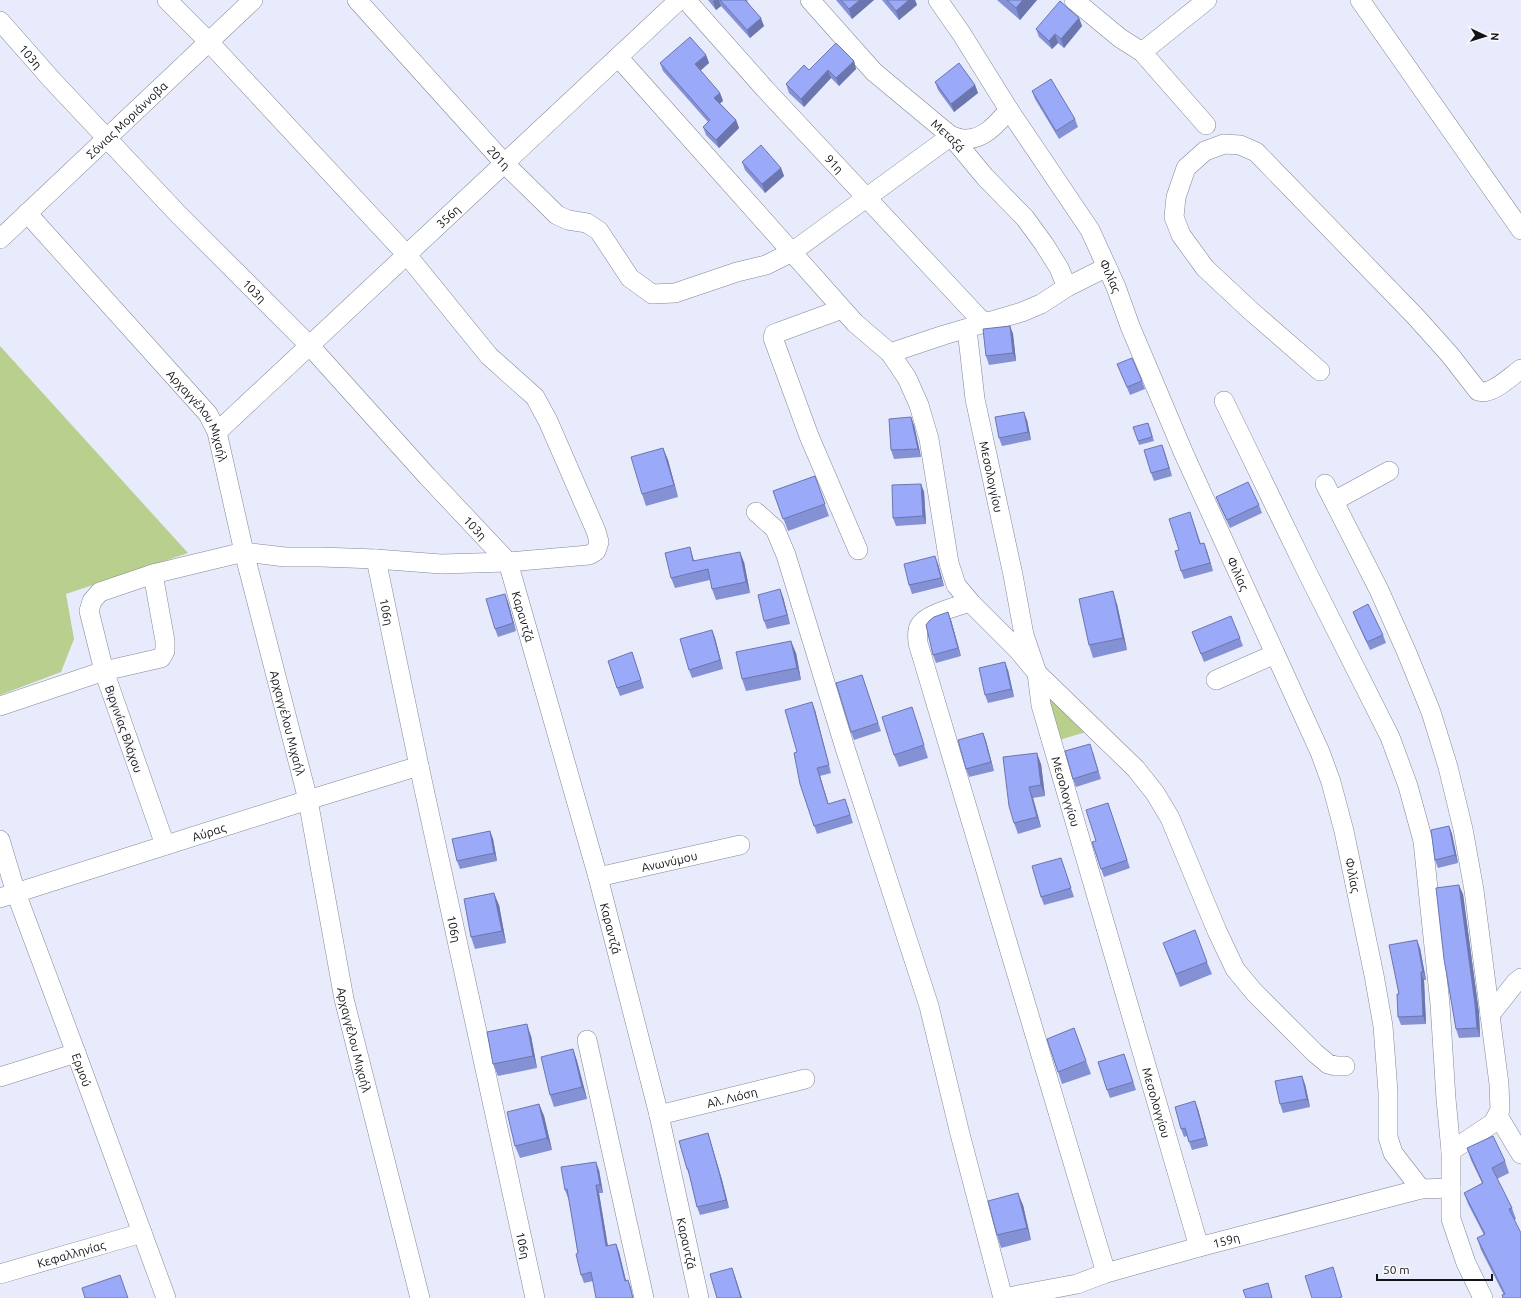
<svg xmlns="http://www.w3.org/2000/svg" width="1521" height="1298" viewBox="0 0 1521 1298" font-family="Ubuntu,sans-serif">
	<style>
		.green { fill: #b8cf8e }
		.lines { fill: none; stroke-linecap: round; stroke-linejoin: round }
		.street-casing { stroke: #838794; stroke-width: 20 }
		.street { stroke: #fff; stroke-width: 19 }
		.wall { fill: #8491d5 }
		.shaded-wall { fill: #6c76ae }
		.building { fill: #9aa9f8; stroke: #6c76ae }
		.labels { text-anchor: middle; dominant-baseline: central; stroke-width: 4; stroke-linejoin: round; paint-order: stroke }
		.street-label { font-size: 12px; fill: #131419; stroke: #f9f9fc }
	</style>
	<rect width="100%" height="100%" fill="#e8ebfb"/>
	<!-- green -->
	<path class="green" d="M0 346 188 553 66 594 74 639 61 672 0 695Z
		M1046 693 1086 732 1059 740Z"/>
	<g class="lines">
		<!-- street casing -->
		<g class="street-casing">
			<g id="street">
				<path id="s1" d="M357 0 505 164 557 215 568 220 587 223 599 231 630 278 652 294 675 293 737 272 766 265 792 252 951 136C956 137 962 140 967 139 986 138 997 123 1009 110"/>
				<path id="s2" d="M686 0 765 89 978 317 986 323"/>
				<path id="s3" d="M810 0 874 72 951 136 985 177 1025 218 1044 244 1059 268 1067 287"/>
				<path id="s4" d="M938 0 961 33 1009 110 1090 230 1116 287 1130 326 1184 454 1320 752 1331 782 1344 831 1374 975 1383 1026 1388 1092V1137L1393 1153 1421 1189"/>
				<path d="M1074 0 1120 38 1142 52 1206 125"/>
				<path d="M1360 0 1521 230"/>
				<path id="s5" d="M0 21 52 80 178 214 310 346 427 476 508 562 598 877 659 1115 699 1298"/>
				<path d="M1142 52 1207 0"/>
				<path d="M618 57 855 323 890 353 907 378 919 405 929 439 949 563 956 585 972 604 1018 650 1037 673 1136 769 1155 793 1170 818 1217 931 1235 969 1254 992 1315 1053 1328 1064 1336 1066H1345"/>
				<path id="s6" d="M27 213 208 414 217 432 244 552 308 800 344 999 420 1298"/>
				<path id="s7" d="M0 239 253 0"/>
				<path d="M842 309 782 331 774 334 773 338 809 436 858 550"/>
				<path id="s8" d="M967 329 975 399 1013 575 1024 635 1037 673 1041 705 1199 1247"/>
				<path d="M890 353 944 335 1022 312 1041 304 1067 287 1107 267"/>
				<path d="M1320 371 1251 311 1205 268 1181 235 1174 217 1176 197 1186 168 1205 151 1224 144 1240 145 1256 152 1415 316 1450 355 1478 391C1491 396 1510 377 1521 369"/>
				<path d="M1224 401 1308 574 1390 737 1408 786 1423 841 1440 1004 1446 1099 1451 1151"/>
				<path id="s9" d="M217 432 679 0"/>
				<path d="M1325 484 1379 590 1407 653 1431 712 1448 767 1463 829 1474 890 1490 1015"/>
				<path d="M1334 501 1389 471"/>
				<path d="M756 512 775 529 786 555 845 748 929 1006 960 1134 1003 1298"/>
				<path id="s10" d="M376 559 419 766 535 1298"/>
				<path d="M970 602C956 607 920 615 918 630 917 635 918 639 918 643L1106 1273"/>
				<path d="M1216 680 1275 654"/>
				<path d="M0 706 104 671 161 658 165 651V641L153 574"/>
				<path id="s11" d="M0 840 16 893 76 1053 166 1298"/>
				<path d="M165 845 104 671 89 611 92 601 100 592 153 574 244 552 285 557H321L376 559 441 564 508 562 589 555 596 551 599 542 596 531 548 421 535 397 489 356 407 255 208 41 167 0"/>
				<path id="s12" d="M598 877 740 845"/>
				<path id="s13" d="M0 898 308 800 419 766"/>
				<path d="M587 1040 644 1298"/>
				<path d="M0 1077 76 1053"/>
				<path id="s14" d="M659 1115 805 1079"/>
				<path d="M1498 1116 1521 1154"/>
				<path id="s15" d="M0 1274 142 1233"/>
				<path id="s16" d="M1003 1298 1077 1284 1106 1273 1199 1247 1421 1189 1451 1188"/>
				<path d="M1483 1298 1466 1263 1451 1219V1151L1493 1123 1500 1110 1499 1084 1490 1015 1516 982 1521 978"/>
			</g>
		</g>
		<!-- street -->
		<use href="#street" class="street"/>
	</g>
	<!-- wall -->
	<path class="wall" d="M708 0H748L747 1 764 26 750 38 721 6 716 10Z
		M836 0H874L852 19Z
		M882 0H915L917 5 899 20Z
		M997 0H1037L1020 20Z
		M1079 18 1082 26 1064 48 1058 43 1052 49 1039 37 1036 29Z
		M706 55 709 63 700 70 720 93 723 101 720 103 736 120 739 128 719 148 706 135 703 127 708 122 663 71 660 63Z
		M854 61 856 69 839 86 831 78 804 107 789 93 786 84 809 70Z
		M935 82 975 85 978 93 954 112 938 90Z
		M1032 91 1075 119 1078 127 1059 139 1035 99Z
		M742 162 781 168 784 176 765 193 745 170Z
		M1010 326 1013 334 1016 361 989 365 986 356Z
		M1117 364 1142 381 1145 389 1130 395Z
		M1027 420 1031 440 1002 446 999 438Z
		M914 425 921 457 894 459 891 450Z
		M1150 427 1154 441 1139 445 1138 441Z
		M1162 445 1172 476 1154 481 1151 473Z
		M663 448 668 460 678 497 646 506 642 494Z
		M815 476 829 516 788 531 773 491Z
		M921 484 924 492 926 524 896 526 893 518Z
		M1216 497 1259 505 1262 513 1230 528 1219 505Z
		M1190 512 1201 544 1207 551 1213 571 1184 579 1181 571 1179 550Z
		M690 547 694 561 744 562 750 593 716 600 712 589 710 580 675 588 671 578Z
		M938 564 944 586 912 594 909 585Z
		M783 597 790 624 767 629 764 621Z
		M508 602 516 631 498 637 495 629Z
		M1117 604 1127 650 1093 658 1089 645Z
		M1353 612 1383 635 1386 643 1370 650 1356 620Z
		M951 620 961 656 936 663 933 655Z
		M712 630 715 638 723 669 692 678 689 670Z
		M1192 632 1240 638 1243 646 1204 662Z
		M632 652 644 688 620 696 617 688Z
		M796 653 801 680 746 691 742 679Z
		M1008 670 1014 697 988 703 985 695Z
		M862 675 881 731 854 740 851 732Z
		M815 710 831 773 820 776 828 804 848 807 853 823 817 834 800 784 797 752Z
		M916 719 928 758 899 767 894 755Z
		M983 733 986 741 994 771 969 777 966 769Z
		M1093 752 1101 779 1076 787 1073 779Z
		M1003 757 1041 764 1045 796 1033 798 1041 827 1018 834 1014 823Z
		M1108 803 1130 868 1104 877 1101 869 1096 841Z
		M1449 826 1452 834 1458 863 1438 868 1435 860Z
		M490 831 493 839 497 861 460 869 457 861Z
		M1061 858 1074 897 1044 905 1041 897Z
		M1463 894 1479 1013 1480 1037 1459 1038 1456 1029Z
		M499 905 506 943 475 949 471 937Z
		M1163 943 1207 962 1212 974 1180 987Z
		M1420 948 1426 980H1424L1426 1024 1401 1025 1398 1017 1399 994Z
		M1074 1028 1091 1074 1062 1084 1058 1072Z
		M531 1036 537 1068 498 1076 493 1064Z
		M573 1049 577 1061 587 1099 554 1107 550 1095Z
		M1124 1054 1136 1090 1110 1098 1107 1090Z
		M1305 1084 1310 1107 1283 1113 1280 1104Z
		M539 1104 544 1116 552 1150 520 1158 515 1146Z
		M1198 1109 1208 1146 1192 1150 1187 1136 1184 1137 1181 1129Z
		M708 1133 722 1180 729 1208 700 1215 697 1207 690 1177 687 1169Z
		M1467 1148 1505 1161 1509 1173 1497 1179 1512 1208 1516 1219 1514 1220 1521 1298 1504 1295 1481 1250 1477 1238 1484 1235 1468 1204 1464 1193 1482 1183 1471 1160Z
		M599 1170 603 1193H599L608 1246 616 1244 619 1252 626 1281 631 1288 593 1281 584 1283 581 1275 569 1198H568L565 1190Z
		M1023 1205 1031 1240 1001 1248 997 1235Z"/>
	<!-- shaded-wall -->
	<path class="shaded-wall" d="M715 0H719L721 6 716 10 713 1Z
		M860 0H874L852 19 849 9Z
		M909 0H915L917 5 899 20 896 11Z
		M1023 0H1037L1020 20 1016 8Z
		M761 18 764 26 750 38 747 30Z
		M1079 18 1082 26 1064 48 1061 39Z
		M1055 34 1058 43 1052 49 1049 41Z
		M706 55 709 63 698 73 695 64Z
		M854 61 856 69 839 86 836 78Z
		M828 70 831 78 804 107 801 99Z
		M975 85 978 93 954 112 951 104Z
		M720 93 723 101 717 106 714 98Z
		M736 120 739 128 719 148 716 140Z
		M781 168 784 176 765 193 762 184Z
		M1010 326 1013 334 1016 361 1013 353Z
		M1024 412 1027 420 1031 440 1028 432Z
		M911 417 914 425 921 457 918 449Z
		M1162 445 1165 453 1172 476 1169 468Z
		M663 448 668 460 678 497 674 485Z
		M921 484 924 492 926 524 923 516Z
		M1204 543 1207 551 1213 571 1210 563Z
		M690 547 693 558 697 571 693 561Z
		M740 552 744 562 750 593 746 582Z
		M935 556 938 564 944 586 941 578Z
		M780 589 783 597 790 624 787 615Z
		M1113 591 1117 604 1127 650 1123 638Z
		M505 594 508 602 516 631 513 623Z
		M948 612 951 620 961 656 958 648Z
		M712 630 715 638 723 669 720 660Z
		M791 641 796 653 801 680 797 668Z
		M1005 662 1008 670 1014 697 1011 689Z
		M812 702 815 710 831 773 829 765Z
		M983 733 986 741 994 771 991 762Z
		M1037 753 1041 764 1045 796 1041 785Z
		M817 768 820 776 831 812 828 804Z
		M1029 787 1033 798 1041 827 1037 817Z
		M1449 826 1452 834 1458 863 1455 855Z
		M490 831 493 839 497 861 494 853Z
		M1459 885 1463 894 1479 1013 1480 1037 1477 1028Z
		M494 893 499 905 506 943 502 931Z
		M1417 940 1420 948 1426 980 1423 972Z
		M1421 972 1424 980 1426 1024 1423 1016Z
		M527 1024 531 1036 537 1068 533 1056Z
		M573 1049 577 1061 587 1099 582 1087Z
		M1302 1076 1305 1084 1310 1107 1307 1099Z
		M1195 1101 1198 1109 1208 1146 1205 1138Z
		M539 1104 544 1116 552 1150 547 1138Z
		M708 1133 722 1180 729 1208 726 1200Z
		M596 1162 599 1170 603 1193 600 1185Z
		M596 1185 599 1193 609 1254 606 1246Z
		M1018 1193 1023 1205 1031 1240 1027 1228Z
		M616 1244 619 1252 628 1289 625 1281Z
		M732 1268 735 1276 742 1298H741Z
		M628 1280 631 1288 633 1298Z"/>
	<!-- building -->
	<path class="building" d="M720 0H745L761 18 747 30Z
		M841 0H860L849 9Z
		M887 0H909L896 11Z
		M1007 0H1023L1016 8Z
		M1060 1 1079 18 1061 39 1055 34 1049 41 1036 29Z
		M690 37 706 55 695 64 720 93 714 98 736 120 716 140 703 127 710 120 660 63Z
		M836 43 854 61 836 78 828 70 801 99 786 84 804 65 809 70Z
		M959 63 975 85 951 104 935 82Z
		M1051 79 1075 119 1056 131 1032 91Z
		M761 145 781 168 762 184 742 162Z
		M1010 326 1013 353 986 356 983 329Z
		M1132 358 1142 381 1127 387 1117 364Z
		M1024 412 1028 432 999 438 995 417Z
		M911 417 918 449 891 450 889 419Z
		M1148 423 1152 437 1138 441 1133 427Z
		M1162 445 1169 468 1151 473 1144 450Z
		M663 448 674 485 642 494 631 457Z
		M815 476 825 504 783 519 773 491Z
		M1248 482 1259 505 1227 520 1216 497Z
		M921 484 923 516 893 518 892 485Z
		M1190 512 1200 544 1204 543 1210 563 1181 571 1175 551 1179 550 1169 519Z
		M690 547 693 561 740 552 746 582 712 589 708 569 671 578 665 553Z
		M935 556 941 578 909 585 904 564Z
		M780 589 787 615 764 621 758 595Z
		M1113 591 1123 638 1089 645 1079 599Z
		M505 594 513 623 495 629 486 599Z
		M1368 604 1383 635 1367 642 1353 612Z
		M948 612 958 648 933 655 926 625 929 621 934 617Z
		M1231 616 1240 638 1201 654 1192 632Z
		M712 630 720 660 689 670 680 639Z
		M791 641 797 668 742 679 736 652Z
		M632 652 641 680 617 688 608 661Z
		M1005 662 1011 689 985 695 979 668Z
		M862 675 878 723 851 732 836 683Z
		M812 702 829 765 817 768 828 804 845 799 850 815 814 826 800 784 794 753 797 752 785 710Z
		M912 707 924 745 894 755 882 717Z
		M983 733 991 762 966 769 958 740Z
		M1090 744 1098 771 1073 779 1065 751Z
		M1037 753 1041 785 1029 787 1037 817 1014 823 1009 806 1003 757Z
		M1108 803 1127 860 1101 869 1092 842 1096 841 1086 810Z
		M1449 826 1455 855 1435 860 1431 830Z
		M490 831 494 853 457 861 452 839Z
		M1061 858 1071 888 1041 897 1032 866Z
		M1459 885 1475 1004 1477 1028 1456 1029 1444 959 1436 888Z
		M494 893 502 931 471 937 464 899Z
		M1195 930 1207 962 1176 974 1163 943Z
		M1417 940 1423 972H1421L1423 1016 1398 1017 1397 994H1399L1389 945Z
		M527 1024 533 1056 493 1064 487 1032Z
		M1074 1028 1086 1061 1058 1072 1047 1039Z
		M573 1049 582 1087 550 1095 541 1057Z
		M1124 1054 1133 1082 1107 1090 1098 1062Z
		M1302 1076 1307 1099 1280 1104 1275 1081Z
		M1195 1101 1205 1138 1189 1142 1185 1128 1181 1129 1175 1107Z
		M539 1104 547 1138 515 1146 507 1112Z
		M708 1133 719 1172 726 1200 697 1207 688 1169H687L679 1141Z
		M1493 1136 1505 1161 1492 1168 1512 1208 1509 1209 1521 1233V1298H1503L1502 1295 1505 1294 1477 1238 1485 1234 1464 1193 1483 1183 1467 1148Z
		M596 1162 600 1185H596L606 1246 616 1244 625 1281 628 1280 633 1298H596L591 1272 581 1275 576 1254 578 1253 567 1189 565 1190 561 1167Z
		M1018 1193 1027 1228 997 1235 988 1201Z
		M1333 1267 1342 1297 1338 1298H1312L1305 1276Z
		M732 1268 741 1298H717L710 1274Z
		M120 1275 128 1298H85L82 1288Z
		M1268 1283 1272 1298H1246L1243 1290Z"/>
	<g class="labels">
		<!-- street labels -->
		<g class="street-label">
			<text stroke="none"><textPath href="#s5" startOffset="47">103η</textPath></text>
			<text stroke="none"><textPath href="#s7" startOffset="174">Σόνιας Μοριάννοβα</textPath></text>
			<text stroke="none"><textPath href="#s3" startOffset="194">Μεταξά</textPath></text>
			<text stroke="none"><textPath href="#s1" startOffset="212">201η</textPath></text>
			<text stroke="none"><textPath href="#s2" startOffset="221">91η</textPath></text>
			<text stroke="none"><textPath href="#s9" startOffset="316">356η</textPath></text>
			<text stroke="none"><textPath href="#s4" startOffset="326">Φιλίας</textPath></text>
			<text stroke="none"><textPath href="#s5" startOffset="371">103η</textPath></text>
			<text stroke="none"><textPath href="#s6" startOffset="267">Αρχαγγέλου Μιχαήλ</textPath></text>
			<text stroke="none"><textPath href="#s8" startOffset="150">Μεσολογγίου</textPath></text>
			<text stroke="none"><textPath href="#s5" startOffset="695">103η</textPath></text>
			<text stroke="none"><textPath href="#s4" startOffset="650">Φιλίας</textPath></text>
			<text stroke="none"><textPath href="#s10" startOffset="54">106η</textPath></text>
			<text stroke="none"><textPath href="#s5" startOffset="799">Καραντζά</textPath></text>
			<text stroke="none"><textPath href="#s6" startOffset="590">Αρχαγγέλου Μιχαήλ</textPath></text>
			<text transform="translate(124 729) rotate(71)">Βιργινίας Βλάχου</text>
			<text stroke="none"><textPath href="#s8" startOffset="474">Μεσολογγίου</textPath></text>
			<text stroke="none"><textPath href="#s13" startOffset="219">Αύρας</textPath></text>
			<text stroke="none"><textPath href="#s12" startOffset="73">Ανωνύμου</textPath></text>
			<text stroke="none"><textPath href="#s4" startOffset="974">Φιλίας</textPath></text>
			<text stroke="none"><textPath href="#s5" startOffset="1123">Καραντζά</textPath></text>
			<text stroke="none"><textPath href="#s10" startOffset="378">106η</textPath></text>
			<text stroke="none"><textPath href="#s6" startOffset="914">Αρχαγγέλου Μιχαήλ</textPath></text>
			<text stroke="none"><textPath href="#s11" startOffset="244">Ερμού</textPath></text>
			<text stroke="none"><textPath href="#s14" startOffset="75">Αλ. Λιόση</textPath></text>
			<text stroke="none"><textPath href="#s8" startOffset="798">Μεσολογγίου</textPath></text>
			<text stroke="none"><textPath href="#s16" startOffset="231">159η</textPath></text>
			<text stroke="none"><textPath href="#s5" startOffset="1447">Καραντζά</textPath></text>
			<text stroke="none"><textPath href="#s10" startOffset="702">106η</textPath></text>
			<text stroke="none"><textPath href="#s15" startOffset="74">Κεφαλληνίας</textPath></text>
		</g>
	</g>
	<!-- north arrow -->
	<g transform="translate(1485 36) rotate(94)" stroke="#f9f9fc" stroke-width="3" paint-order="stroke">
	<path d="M0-3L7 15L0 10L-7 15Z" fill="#131419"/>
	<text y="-6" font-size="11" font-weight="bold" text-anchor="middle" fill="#131419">N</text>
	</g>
	<!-- scale -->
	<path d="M1377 1274v6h115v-6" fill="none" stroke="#131419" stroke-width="2"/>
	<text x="1383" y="1274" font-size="12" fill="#131419" stroke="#f9f9fc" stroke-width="3" paint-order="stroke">50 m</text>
</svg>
